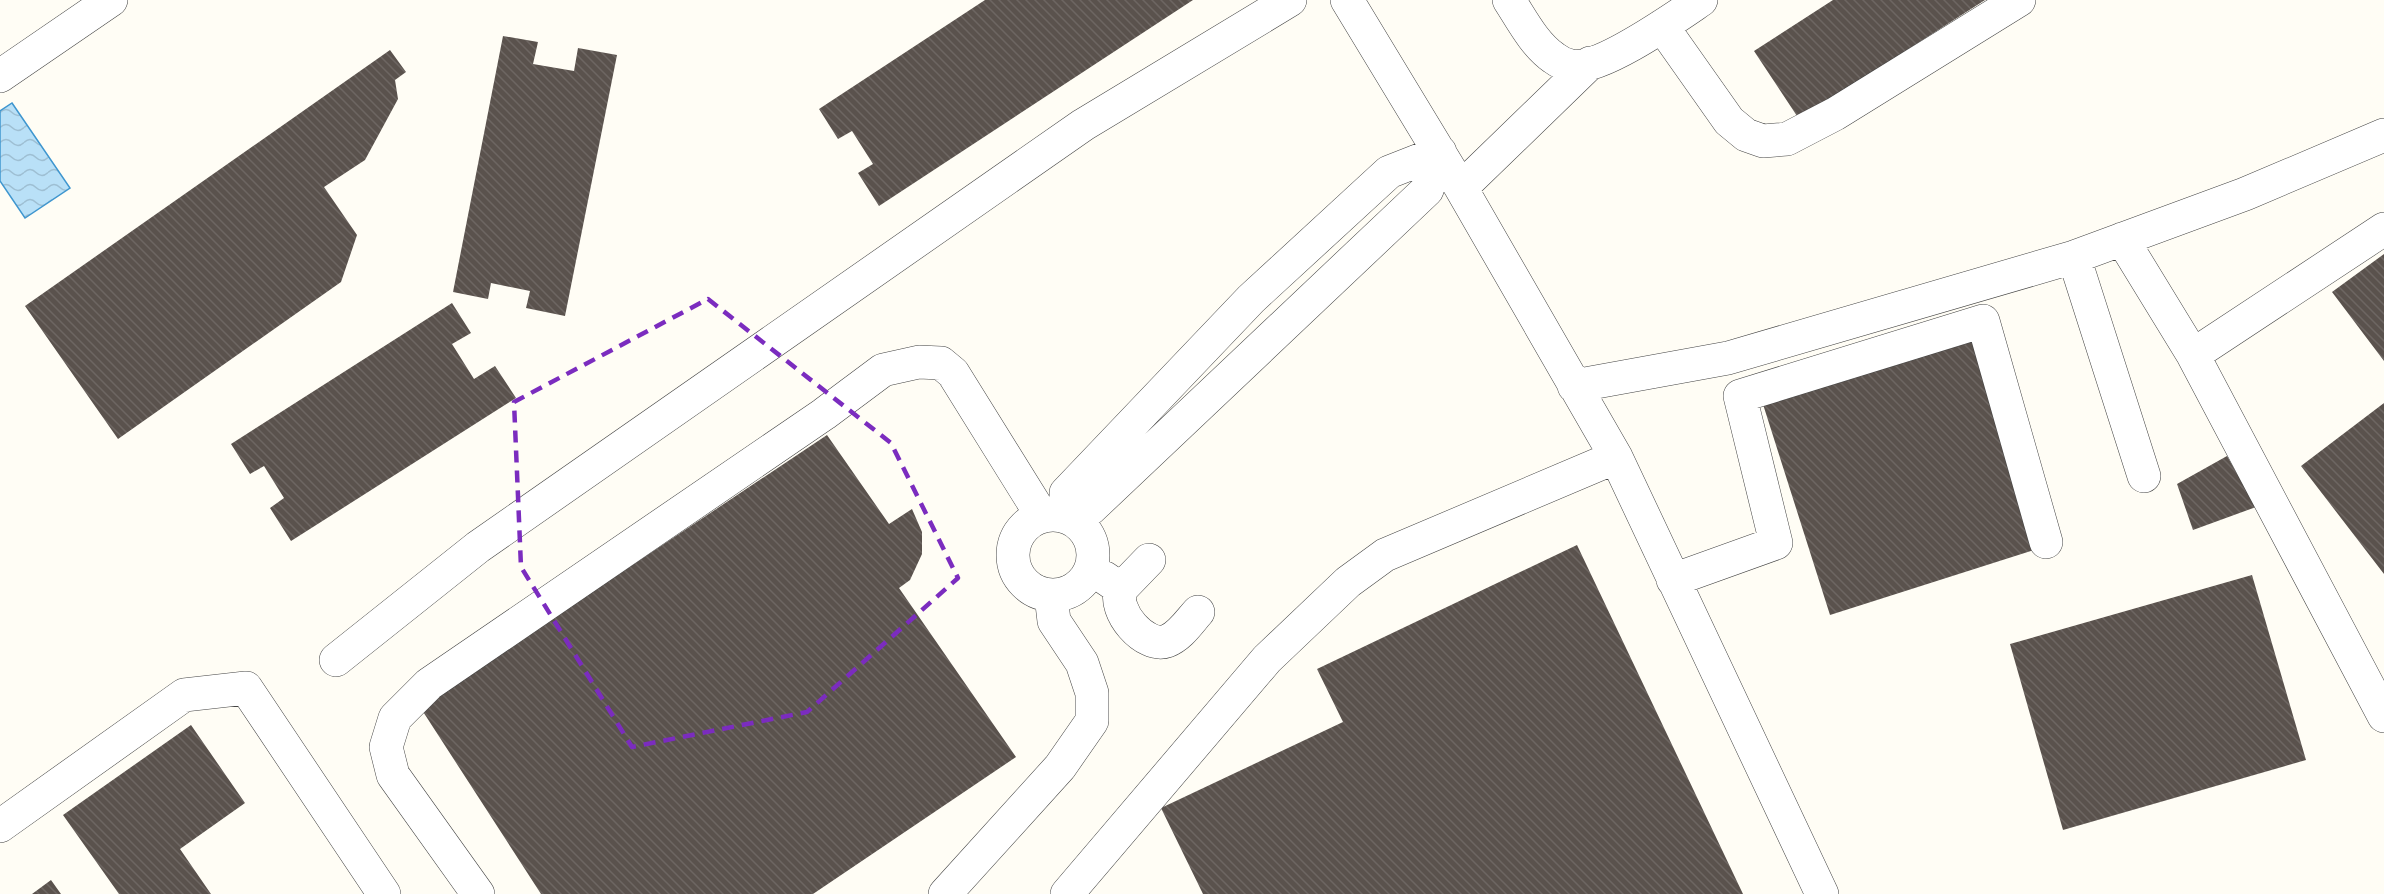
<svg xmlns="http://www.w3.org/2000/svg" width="2384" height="894" viewBox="0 0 2384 894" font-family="'Roboto Serif',serif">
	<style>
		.water { fill: url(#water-waves); stroke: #3f96cf; stroke-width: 1.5 }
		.building { fill: url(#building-back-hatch) }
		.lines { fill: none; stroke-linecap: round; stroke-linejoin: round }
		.minor-casing { stroke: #444; stroke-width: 34 }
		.minor { stroke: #fff; stroke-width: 33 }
		.marked { fill: none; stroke: #7b2cbf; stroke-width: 4.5; stroke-dasharray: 12 8; stroke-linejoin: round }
	</style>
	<defs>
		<pattern id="water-waves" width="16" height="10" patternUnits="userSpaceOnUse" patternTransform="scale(1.5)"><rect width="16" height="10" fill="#b9e0f7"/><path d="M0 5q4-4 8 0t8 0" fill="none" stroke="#9ebfd3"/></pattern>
		<pattern id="building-back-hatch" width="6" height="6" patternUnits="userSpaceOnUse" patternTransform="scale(1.5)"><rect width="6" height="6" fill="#5a524d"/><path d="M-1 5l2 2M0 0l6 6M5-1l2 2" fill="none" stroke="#6d6662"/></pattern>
	</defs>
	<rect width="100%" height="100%" fill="#fffdf5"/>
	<!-- water -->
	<path class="water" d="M12 103 70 188 25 218 0 181V111Z"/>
	<!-- building -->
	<path class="building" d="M985 0H1193L879 206 858 173 873 164 852 131 838 139 819 109Z
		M1833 0H1985L1799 119 1754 51Z
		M503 36 538 42 533 64 574 71 578 48 617 55 565 316 526 308 530 291 491 283 488 299 453 292Z
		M390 50 406 72 395 80 398 99 365 160 324 187 357 235 341 282 118 439 25 306Z
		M2384 254V361L2332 292Z
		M452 303 471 333 452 344 474 379 495 366 516 398 291 541 270 508 284 498 264 466 250 474 231 444Z
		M1970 331 2040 548 1830 615 1761 398Z
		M2384 403V574L2301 466Z
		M827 435 889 524 912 509 922 532V554L910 580 899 588 1016 757 813 894H541L420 707Z
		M2227 456 2256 507 2193 530 2177 484Z
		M1577 545 1743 894H1203L1161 808 1343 722 1317 669Z
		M2252 575 2306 760 2063 830 2010 644Z
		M191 725 245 803 180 849 211 894H119L63 815Z
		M51 880 61 894H32Z"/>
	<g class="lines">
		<!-- minor casing -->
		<g class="minor-casing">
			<path id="minor" d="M1347 0 1461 188 1616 457 1822 894
				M1509 0C1522 20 1534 44 1554 58 1558 61 1566 65 1571 66 1600 71 1676 17 1701 0
				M1662 26 1729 121 1746 135 1763 141 1787 139 1835 114 2019 0
				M0 76 111 0
				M1440 152 1427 190 1090 509 1066 516V493L1251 299 1389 172Z
				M1461 188 1590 63
				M2122 239 2193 355 2384 716
				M2074 257 2144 476
				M2193 355 2384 229
				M1574 386 1728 358 2074 257 2245 194 2384 135
				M1013 555a40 40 0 1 1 80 0a40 40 0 1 1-80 0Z
				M1105 578 1121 589 1149 560
				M1673 580 1776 543 1740 396 1983 321 2046 542
				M1121 589C1112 611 1145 649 1167 641 1180 636 1189 622 1198 612
				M336 660 478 547 1083 125 1290 0
				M0 826 184 695 246 688 384 894
				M478 894 393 775 386 747 395 718 429 684 824 414 883 370 919 362 941 363 953 373 1042 516
				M945 894 1060 767 1092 721V693L1082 663 1054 621 1051 595
				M1067 894 1267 659 1348 582 1385 555 1616 457"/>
		</g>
		<!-- minor -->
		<use href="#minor" class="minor"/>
	</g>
	<!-- marked area -->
	<path class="marked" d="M708 299 891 443 958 578 807 712 632 747 521 567 514 402Z"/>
</svg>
